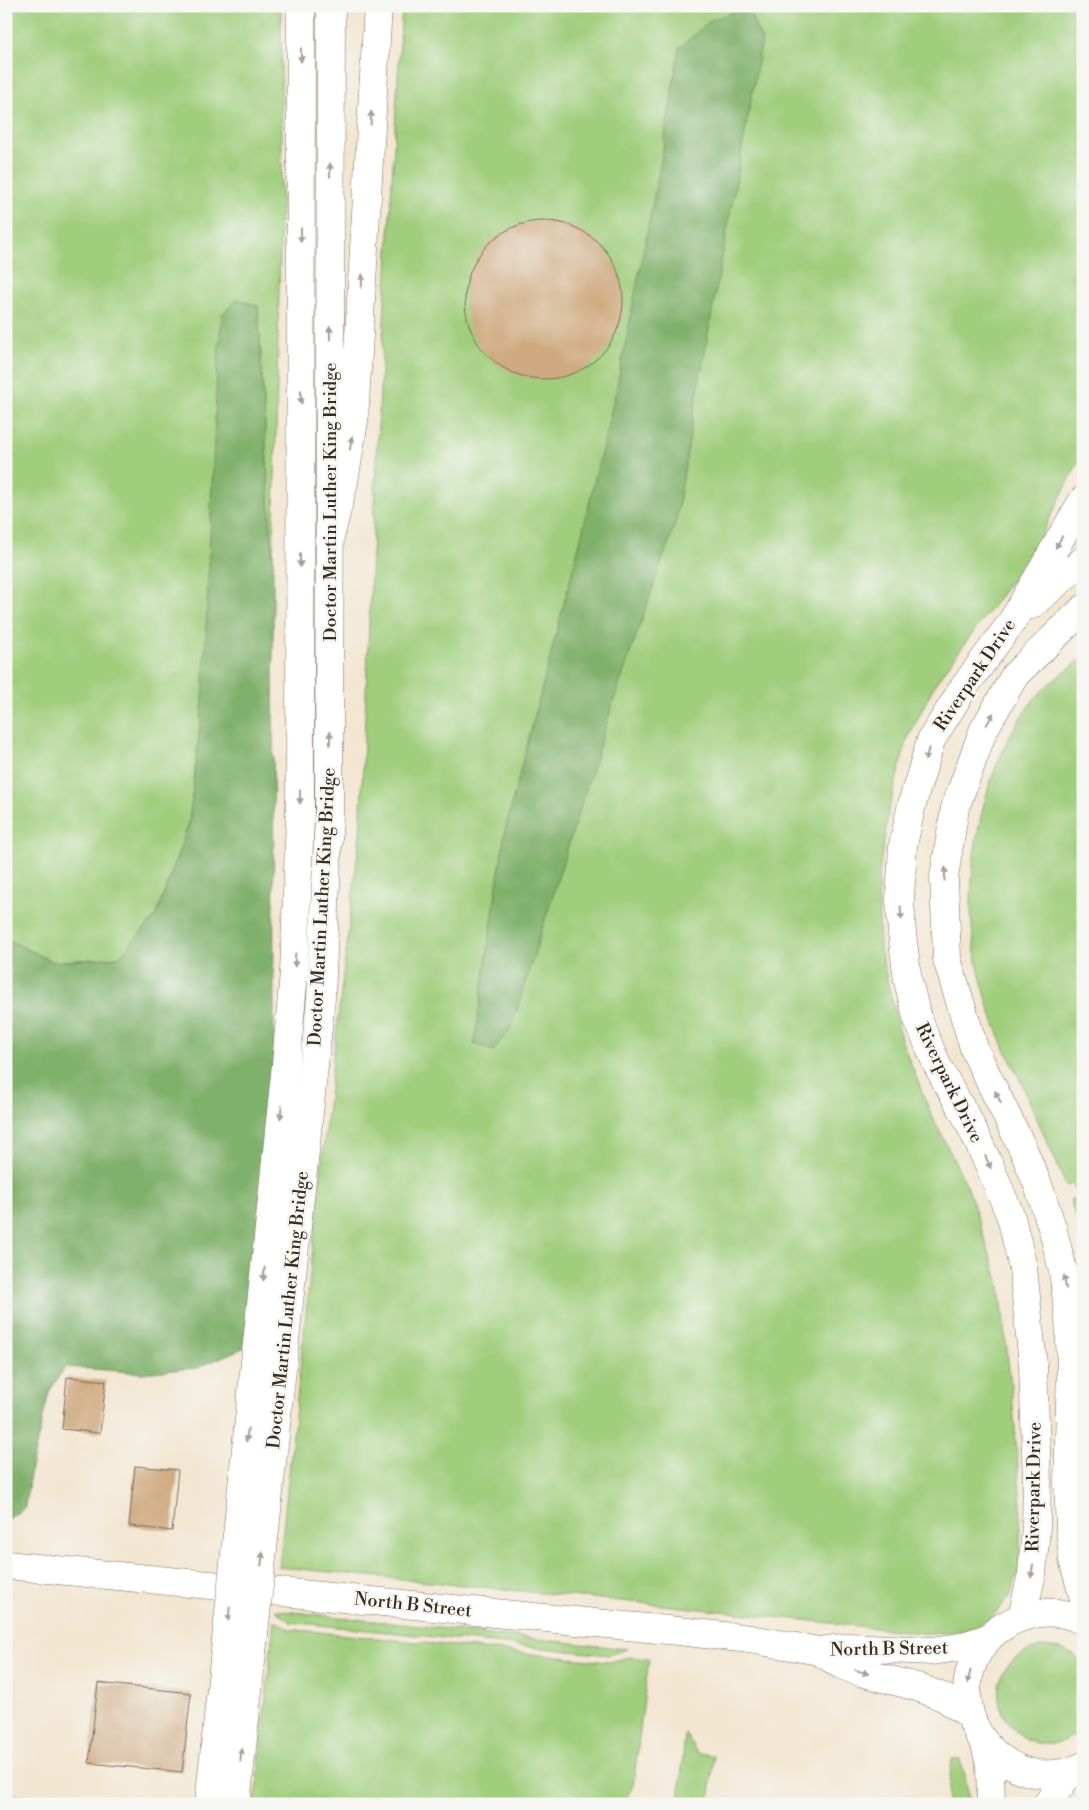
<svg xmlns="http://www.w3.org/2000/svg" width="1089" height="1810" viewBox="0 0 1089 1810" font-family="'Libre Bodoni',serif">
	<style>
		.green { fill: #a0ce7d; stroke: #6e7c4e }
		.forest { fill: #80b16c; stroke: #5e6e45 }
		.building { fill: #cfaa81 }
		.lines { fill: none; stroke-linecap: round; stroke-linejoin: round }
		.minor-casing { stroke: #7b6c5d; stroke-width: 29 }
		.major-casing { stroke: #7b6c5d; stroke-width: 29 }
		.highway-casing { stroke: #7b6c5d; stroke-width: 29 }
		.minor { stroke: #fff; stroke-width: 28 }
		.major { stroke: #fff; stroke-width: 28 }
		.highway { stroke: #fff; stroke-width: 28 }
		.major-bridge-casing { stroke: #7b6c5d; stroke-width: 29; stroke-linecap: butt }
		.major-bridge { stroke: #fff; stroke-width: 28 }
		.oneway { fill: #a79f9a }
		.labels { text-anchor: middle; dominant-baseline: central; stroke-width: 5; stroke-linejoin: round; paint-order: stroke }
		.street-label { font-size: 18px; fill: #3b2a1e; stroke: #f6f6f2 }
	</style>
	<rect width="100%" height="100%" fill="#f6f6f2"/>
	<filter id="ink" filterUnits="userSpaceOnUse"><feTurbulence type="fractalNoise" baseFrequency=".02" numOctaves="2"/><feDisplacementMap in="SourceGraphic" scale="10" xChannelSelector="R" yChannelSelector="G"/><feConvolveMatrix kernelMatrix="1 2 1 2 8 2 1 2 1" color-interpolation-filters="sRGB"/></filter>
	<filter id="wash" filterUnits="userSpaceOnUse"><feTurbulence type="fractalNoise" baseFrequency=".0096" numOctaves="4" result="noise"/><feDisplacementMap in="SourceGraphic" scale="20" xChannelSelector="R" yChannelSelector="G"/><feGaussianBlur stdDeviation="1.12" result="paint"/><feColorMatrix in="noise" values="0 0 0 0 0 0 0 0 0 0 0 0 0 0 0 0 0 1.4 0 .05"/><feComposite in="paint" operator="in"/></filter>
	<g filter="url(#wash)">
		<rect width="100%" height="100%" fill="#f3e6d1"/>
		<!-- green -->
		<path class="green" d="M6 6H281L282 155 273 567 258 306 203 701 189 823 156 916 119 957 54 962 6 939Z
			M402 6H1083V446L1077 464 1034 550 935 684 907 740 889 808 878 882 880 949 901 1039 930 1112 968 1188 1000 1286 1013 1405 1021 1505 1019 1568 1010 1597 990 1619 966 1630 931 1634 701 1609 279 1567 332 1068 360 834 376 461Z
			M1083 659V1238L1070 1200 1077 1197 1073 1184 1066 1186C1052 1151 1036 1117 1021 1082 1012 1064 1003 1046 996 1027 987 1003 979 976 975 951 961 871 985 743 1047 686 1058 676 1070 667 1083 659Z
			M275 1610 627 1649 609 1655 290 1622Z
			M274 1620 289 1629 609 1662 628 1657 649 1659 633 1786 623 1804H255Z
			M1045 1646C1061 1648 1071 1651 1083 1663V1727C1079 1731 1075 1735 1071 1737 1012 1773 956 1664 1045 1646Z
			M685 1733 697 1753 714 1755 709 1804H679Z
			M952 1759 960 1760 965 1775 969 1804H947Z
			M6 1794 98 1804H6Z"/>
		<!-- forest -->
		<path class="forest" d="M747 7 762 40 695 405 676 521 613 703 511 1028 493 1051 474 1044 505 830 581 538 617 386 661 161 679 48 711 20Z
			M237 299 258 306 273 567 274 1062 245 1347 197 1368 142 1373 65 1367 49 1392 31 1468 25 1507 6 1521V939L54 962 119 957 156 916 189 823 203 701 217 370 222 314Z"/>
		<g id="blocks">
			<!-- building -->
			<path class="building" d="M465 300a79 79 0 1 1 158 0a79 79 0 1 1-158 0Z
				M67 1377 106 1381 100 1433 62 1429Z
				M135 1466 178 1470 172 1531 129 1526Z
				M98 1683 191 1693 182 1772 89 1763Z"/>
		</g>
	</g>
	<g filter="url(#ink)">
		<use href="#blocks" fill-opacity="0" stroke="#7b6c5d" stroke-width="1"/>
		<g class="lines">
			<!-- minor casing -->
			<g class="minor-casing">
				<path id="minor" d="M1031 605 1083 561
					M1083 609 1015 675 983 731 955 808 944 877 947 959 975 1051 1022 1147 1038 1185 1052 1227 1063 1270 1069 1318 1071 1365 1068 1482 1070 1530 1073 1560 1083 1595
					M6 1565 678 1631 750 1639 819 1651 848 1647 932 1651 960 1647 988 1638
					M1022 1616 1032 1574 1036 1527 1037 1481 1033 1365 1023 1268 1011 1217 990 1167 968 1120 937 1065 917 1017 908 981 902 934 900 899 903 845 912 804 931 740 964 687 1011 623 1083 500
					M1083 1621C1068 1613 1051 1611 1035 1614 952 1630 943 1736 1020 1769 1039 1777 1065 1776 1083 1766
					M819 1651 841 1665 860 1672 917 1687 943 1697 969 1714
					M985 1745 990 1764 991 1804
					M1047 1804 1066 1778 1078 1769"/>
			</g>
			<!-- major casing -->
			<g class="major-casing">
				<path id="major" d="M286 1064 294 972 300 818 301 6
					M314 1066 321 998 329 814 331 6"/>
			</g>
			<!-- highway casing -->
			<g class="highway-casing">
				<path id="highway" d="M329 541 344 482 354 421 378 6"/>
			</g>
			<!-- minor -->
			<use href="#minor" class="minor"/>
			<!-- major -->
			<use href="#major" class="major"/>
			<!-- highway -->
			<use href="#highway" class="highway"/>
			<!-- major-bridge casing -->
			<g class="major-bridge-casing">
				<path id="major-bridge" d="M209 1804 286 1064
					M236 1804 314 1066"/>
			</g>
			<!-- major-bridge -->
			<use href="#major-bridge" class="major-bridge"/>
		</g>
		<!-- one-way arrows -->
		<defs><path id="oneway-solid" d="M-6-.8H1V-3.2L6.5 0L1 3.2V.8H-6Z" transform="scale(1.25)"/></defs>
		<g class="oneway">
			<use href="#oneway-solid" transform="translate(301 55) rotate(90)"/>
			<use href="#oneway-solid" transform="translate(371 118) rotate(-87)"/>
			<use href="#oneway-solid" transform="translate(330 170) rotate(-90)"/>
			<use href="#oneway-solid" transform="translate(301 235) rotate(90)"/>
			<use href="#oneway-solid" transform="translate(362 281) rotate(-87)"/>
			<use href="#oneway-solid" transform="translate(330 333) rotate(-90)"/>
			<use href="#oneway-solid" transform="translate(301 397) rotate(90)"/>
			<use href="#oneway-solid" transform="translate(351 443) rotate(-81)"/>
			<use href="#oneway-solid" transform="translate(1059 542) rotate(119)"/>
			<use href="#oneway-solid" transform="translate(300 560) rotate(90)"/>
			<use href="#oneway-solid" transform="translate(990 719) rotate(-60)"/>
			<use href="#oneway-solid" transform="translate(330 738) rotate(-89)"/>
			<use href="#oneway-solid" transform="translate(927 754) rotate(107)"/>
			<use href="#oneway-solid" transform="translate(300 797) rotate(90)"/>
			<use href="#oneway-solid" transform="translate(945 874) rotate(-85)"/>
			<use href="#oneway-solid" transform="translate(901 913) rotate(87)"/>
			<use href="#oneway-solid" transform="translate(295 960) rotate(93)"/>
			<use href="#oneway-solid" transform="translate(998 1097) rotate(-116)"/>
			<use href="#oneway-solid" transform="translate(281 1112) rotate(96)"/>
			<use href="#oneway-solid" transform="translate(988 1162) rotate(66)"/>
			<use href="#oneway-solid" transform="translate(264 1274) rotate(96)"/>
			<use href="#oneway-solid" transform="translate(1065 1282) rotate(-98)"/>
			<use href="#oneway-solid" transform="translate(247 1435) rotate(96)"/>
			<use href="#oneway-solid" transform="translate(262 1559) rotate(-84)"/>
			<use href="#oneway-solid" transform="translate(1032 1571) rotate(98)"/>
			<use href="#oneway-solid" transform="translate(229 1614) rotate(96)"/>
			<use href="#oneway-solid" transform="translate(862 1672) rotate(17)"/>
			<use href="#oneway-solid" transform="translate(969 1677) rotate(103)"/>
			<use href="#oneway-solid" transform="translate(241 1755) rotate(-84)"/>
		</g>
	</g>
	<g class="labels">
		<!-- street labels -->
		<g class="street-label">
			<text transform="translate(330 502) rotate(-90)">Doctor Martin Luther King Bridge</text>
			<text transform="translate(975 675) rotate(-56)">Riverpark Drive</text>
			<text transform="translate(322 907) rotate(-87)">Doctor Martin Luther King Bridge</text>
			<text transform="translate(949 1083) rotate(64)">Riverpark Drive</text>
			<text transform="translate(288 1310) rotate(-84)">Doctor Martin Luther King Bridge</text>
			<text transform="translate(1034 1487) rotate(-89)">Riverpark Drive</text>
			<text transform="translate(413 1605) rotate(6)">North B Street</text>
			<text transform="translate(889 1649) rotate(-1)">North B Street</text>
		</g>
	</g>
	<!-- margin -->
	<rect width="1089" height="1810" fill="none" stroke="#f6f6f2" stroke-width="25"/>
</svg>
